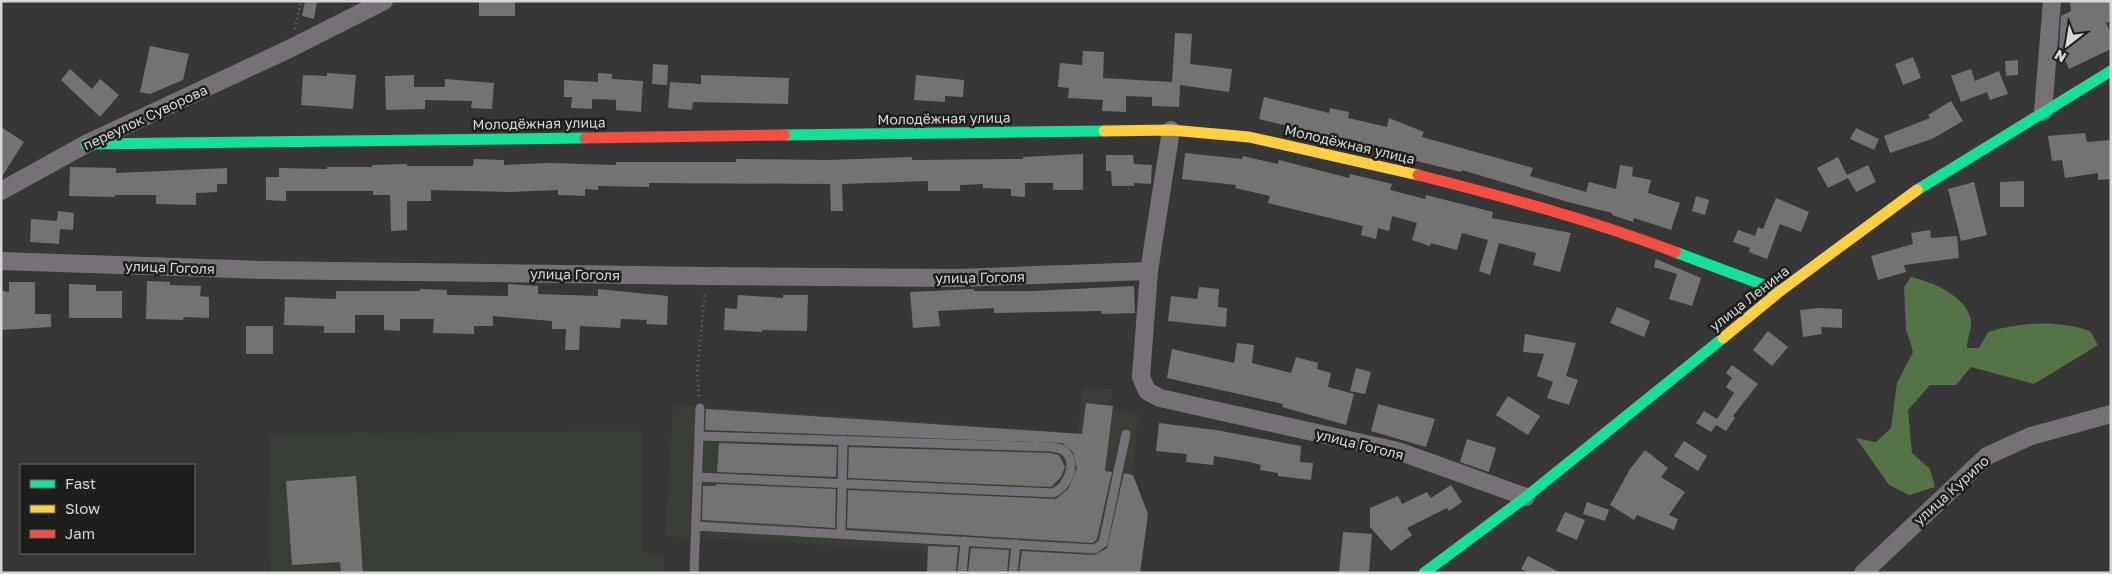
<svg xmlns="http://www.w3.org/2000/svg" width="2112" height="574" viewBox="0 0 2112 574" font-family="'Golos Text',sans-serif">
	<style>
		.built { fill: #393e36 }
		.forest { fill: #547346 }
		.building { fill: #737472 }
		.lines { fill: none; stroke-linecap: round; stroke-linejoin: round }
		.path { stroke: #716e71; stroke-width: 2.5; stroke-dasharray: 1 4; stroke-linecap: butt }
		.lane { stroke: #767176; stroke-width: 9 }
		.street { stroke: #767176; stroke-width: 18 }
		.fast { stroke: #16e098; stroke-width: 11 }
		.slow { stroke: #ffcf43; stroke-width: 11 }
		.jam { stroke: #f24e42; stroke-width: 11 }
		.labels { text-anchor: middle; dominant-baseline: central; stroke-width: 5; stroke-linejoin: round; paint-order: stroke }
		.street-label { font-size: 14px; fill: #d7d8d6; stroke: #1e1f1d }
	</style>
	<rect width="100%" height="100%" fill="#363736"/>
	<!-- built -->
	<path class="built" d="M1082 387 1112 389 1111 410 1138 412 1133 475 1148 514 1140 573H927L928 551 665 536 673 405 847 416 1078 433Z
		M642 431 643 553H664V573H271L270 434Z"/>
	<!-- forest -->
	<path class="forest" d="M1911 277C1933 282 1966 296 1971 320 1972 328 1967 339 1967 348H1979L1988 332C2021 322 2057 320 2090 331L2098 345 2034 384 1971 367 1956 385H1930L1908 410 1912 453 1930 469 1935 487 1909 495 1889 485 1856 438 1876 442 1891 428 1897 383 1913 352 1906 329 1904 287Z"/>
	<!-- building -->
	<path class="building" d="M305 1H317L314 19 302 16Z
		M479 1H515V16H479Z
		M2070 1H2111V21L2106 23 2111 33V49L2069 69 2059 48 2061 16 2071 11Z
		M1175 33 1192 34 1190 64 1232 69 1229 92 1180 85 1179 107 1152 106V97L1126 96V112L1102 111 1103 100 1068 98 1069 88 1058 87 1060 63 1082 65 1083 51 1104 52 1103 78 1172 82Z
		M150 46 189 54 183 80 150 94 140 92Z
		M1913 57 1921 78 1903 85 1895 64Z
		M2018 60V75L2006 76 2005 61Z
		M653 64 668 65 667 85 652 84Z
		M70 69 92 89 100 79 119 95 100 117 61 80Z
		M1971 69 1975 81 1999 71 2008 94 1990 100 1987 92 1961 102 1951 76Z
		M327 73 356 75 353 109 301 105 303 75 327 76Z
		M598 73 612 74V79L643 81 641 112 616 110V100L592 99V109L571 108 572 97H564V80L598 82Z
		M414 75V87H445V79L494 83 492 109 471 108 472 101 425 100V109L386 110 385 76Z
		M701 75 789 78 788 104 693 102 692 110 668 108 670 82 701 84Z
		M916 75 964 80 963 97 945 96V102L914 100Z
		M1264 97 1329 113 1330 108 1349 112 1348 118 1387 127 1389 118 1424 132 1422 137 1533 168 1530 176 1586 192 1589 182 1616 189 1620 165 1633 167 1632 176 1651 180 1648 193 1680 203 1671 230 1634 218 1633 222 1612 215V213L1568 202 1462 170 1461 172 1380 152 1370 148 1371 146 1358 144V141L1291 129 1292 127 1259 119Z
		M1951 101 1963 121 1932 139 1890 153 1884 136 1930 118 1928 115Z
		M1 127 24 142 1 178Z
		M1856 128 1879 139 1874 150 1850 139Z
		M2085 133 2087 142 2111 140V179L2098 180V173L2065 178 2062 160 2052 161 2048 136Z
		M1185 153 1242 159 1243 156 1278 164 1279 160 1349 178 1350 174 1392 184 1390 190 1425 199 1426 195 1493 212 1492 218 1571 233 1560 272 1533 265 1536 253 1499 243 1490 275 1479 271 1488 240 1462 233 1457 250 1431 243 1430 246 1412 240 1417 223 1392 216 1389 231 1378 228 1376 239 1361 235 1363 226 1268 203 1270 196 1235 188 1236 185 1182 179Z
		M1083 154V190H1053V183H1025V197L1011 196V189L983 188V184L960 185V191H928V181L842 184 843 211H831L830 184 649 183V187L598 186V190L585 189V196L558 195V190L511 192 431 190V201H407V230L391 231 390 195H373V191H286V201L266 200V177H279V168L327 169V167H372V165L407 164V166H473L474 159 504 160V165L551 163 616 165V162H736V159L830 160 912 157V160L1023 159V157Z
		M1106 155H1133L1134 164 1152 165 1151 184 1134 183V186H1112L1111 171H1106Z
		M1838 157 1847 175 1868 165 1876 182 1856 192 1848 178 1828 188 1817 168Z
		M70 167 116 168V173L227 168V184H217V192L196 193V205L156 204V195H115V197L69 196Z
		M2024 181V207H2000V182Z
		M1974 182 1987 235 1961 241 1948 189Z
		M1696 196 1709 200 1705 215 1692 211Z
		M1776 198 1809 212 1801 232 1780 224 1767 259 1749 252 1750 248 1733 242 1738 230 1755 236 1758 227 1763 229Z
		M58 211 74 213 73 230 60 229 59 244 30 242 31 219 57 221Z
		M1930 230 1931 238 1957 236 1959 258 1904 265 1906 272 1878 280 1871 256 1913 244 1911 233Z
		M1656 259 1701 278 1692 306 1669 299 1677 274 1654 267Z
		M147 281 170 282V285L201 286 200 296 209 297V318L184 317 183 320 146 319Z
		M9 282H35V314H51V327L1 330V291L9 292Z
		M69 284 96 285V291H122V318H69Z
		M508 284 538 286V294L598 296V289L668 296 667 325 646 324 647 320 621 319 620 328 580 326 579 350H565L566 329H552V321L493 316V326H474V334L433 333 434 319H400V331L384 330V315H355V333H324V326L284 325 285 297 336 299V291H420V289L447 290V295L508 296Z
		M1134 286 1135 313 1102 314 1101 311 994 313V308L938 311 940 326 913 328 910 292 974 289V291H1033Z
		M1199 287 1219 289 1218 307 1227 308 1226 327 1168 321 1171 296 1197 299Z
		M738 295 783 298V295H808L807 331 762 330V332L724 330 725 308 737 309Z
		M1617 307 1650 321 1644 337 1610 323Z
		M1819 308 1842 309V328L1821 327 1822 334 1803 337 1800 310Z
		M246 326H273V354H246Z
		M1768 331 1788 347 1772 366 1753 350Z
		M1525 334 1576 343 1566 376 1578 380 1569 405 1547 398 1553 382 1537 376 1544 354 1523 352Z
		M1237 343 1254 345 1252 363 1291 373 1296 357 1318 363 1317 369 1331 373 1328 387 1354 394 1346 425 1282 407 1283 404 1167 378 1172 349 1234 363Z
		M1732 365 1758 384 1733 416 1735 418 1726 431 1716 425 1711 432 1696 423 1704 411 1717 419 1734 393 1726 387 1732 378 1726 373Z
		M1356 368 1371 372 1365 394 1350 391Z
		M1508 396 1540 416 1528 435 1496 415Z
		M1086 403 1113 406 1105 471 1112 472 1097 539 1093 543 847 528 848 490 1056 499 1068 489 1077 468 1073 452 1062 443 705 430 706 409 1082 434Z
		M1378 404 1435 419 1426 447 1371 431Z
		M1159 423 1216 430 1301 446 1300 462 1313 463 1311 480 1278 476V473L1260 470 1261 465 1250 462 1214 456 1213 465 1186 462 1187 454 1156 451Z
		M1467 439 1496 448 1489 472 1460 462Z
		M1684 441 1707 456 1698 471 1674 456Z
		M719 443 837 447 836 477 717 472Z
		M849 447 1050 453 1059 455 1065 467 1061 477 1051 487 848 478Z
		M1645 450 1668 468 1661 477 1685 492 1669 515 1678 519 1674 530 1637 515 1634 520 1610 505 1630 469Z
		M1124 473 1133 475 1148 514 1140 573H1019L1022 551 1095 555 1107 548Z
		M356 476 363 573H341L340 562 292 565 286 481Z
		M716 484 836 489 835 528 702 520 703 486H716Z
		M1451 485 1462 502 1449 511 1447 508 1407 528 1412 535 1391 551 1370 527V508L1398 496 1402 504 1427 492 1431 498Z
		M1587 502 1609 510 1605 521 1583 514Z
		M1565 512 1585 520 1577 540 1556 531Z
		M1343 532 1372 534 1369 573H1339Z
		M928 546 958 547 956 573H927Z
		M971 548 1009 550 1007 573H968Z
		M1528 556 1561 573H1528L1521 569Z"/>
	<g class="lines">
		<!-- path -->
		<path class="path" d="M295 29 301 1
			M699 396 697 372 705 292"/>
		<!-- lane -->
		<path class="lane" d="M698 477 1053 493C1068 487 1079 461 1063 450 1060 448 1055 448 1051 447L699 436
			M696 526 1095 549 1103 543 1126 434
			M841 534 843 440
			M694 573 700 408
			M962 573 965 541
			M1013 573 1016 544"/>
		<!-- street -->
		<path class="street" d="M2043 112 2052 1
			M1171 130 1149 271 1141 377 1147 391 1160 398 1398 451 1526 497
			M1 191 86 144 291 48 384 1
			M1 261 262 270 707 276 957 278 1149 271
			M1863 573 1987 456 2031 436 2111 414"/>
		<!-- fast -->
		<path class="fast" d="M784 135 1104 131
			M86 144 585 138
			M1917 190 2111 71
			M1675 252 1780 291
			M1424 573 1526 497 1723 338"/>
		<!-- slow -->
		<path class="slow" d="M1104 131 1171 130 1249 137 1418 175
			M1723 338 1780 291 1917 190"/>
		<!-- jam -->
		<path class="jam" d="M585 138 784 135
			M1418 175C1505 197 1592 220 1675 252"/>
	</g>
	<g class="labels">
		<!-- street labels -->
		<g class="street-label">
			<text transform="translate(145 117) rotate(-25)">переулок Суворова</text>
			<text transform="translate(944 118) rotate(-1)">Молодёжная улица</text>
			<text transform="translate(539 123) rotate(-1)">Молодёжная улица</text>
			<text transform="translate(1350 144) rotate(13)">Молодёжная улица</text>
			<text transform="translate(170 267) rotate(2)">улица Гоголя</text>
			<text transform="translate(575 274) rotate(1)">улица Гоголя</text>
			<text transform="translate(980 277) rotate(-1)">улица Гоголя</text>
			<text transform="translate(1749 298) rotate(-38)">улица Ленина</text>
			<text transform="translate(1360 444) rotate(14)">улица Гоголя</text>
			<text transform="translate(1951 490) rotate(-42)">улица Курило</text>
		</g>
	</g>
	<!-- border -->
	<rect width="2112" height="574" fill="none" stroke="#d7d8d6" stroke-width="5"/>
	<!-- legend -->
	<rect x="20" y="464" width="175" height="90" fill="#1e1f1d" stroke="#686967"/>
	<rect x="30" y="480" width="25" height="8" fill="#16e098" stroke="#686967"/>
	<text x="65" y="489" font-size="15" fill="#d7d8d6">Fast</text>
	<rect x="30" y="505" width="25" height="8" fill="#ffcf43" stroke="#686967"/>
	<text x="65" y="514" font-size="15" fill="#d7d8d6">Slow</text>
	<rect x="30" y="530" width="25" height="8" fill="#f24e42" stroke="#686967"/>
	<text x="65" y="539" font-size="15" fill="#d7d8d6">Jam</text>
	<!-- north arrow -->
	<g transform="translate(2067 45) rotate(211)" stroke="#1e1f1d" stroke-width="4" paint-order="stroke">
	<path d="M0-4L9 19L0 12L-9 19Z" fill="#d7d8d6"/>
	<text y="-8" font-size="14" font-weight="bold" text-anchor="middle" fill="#d7d8d6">N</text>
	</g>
</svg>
